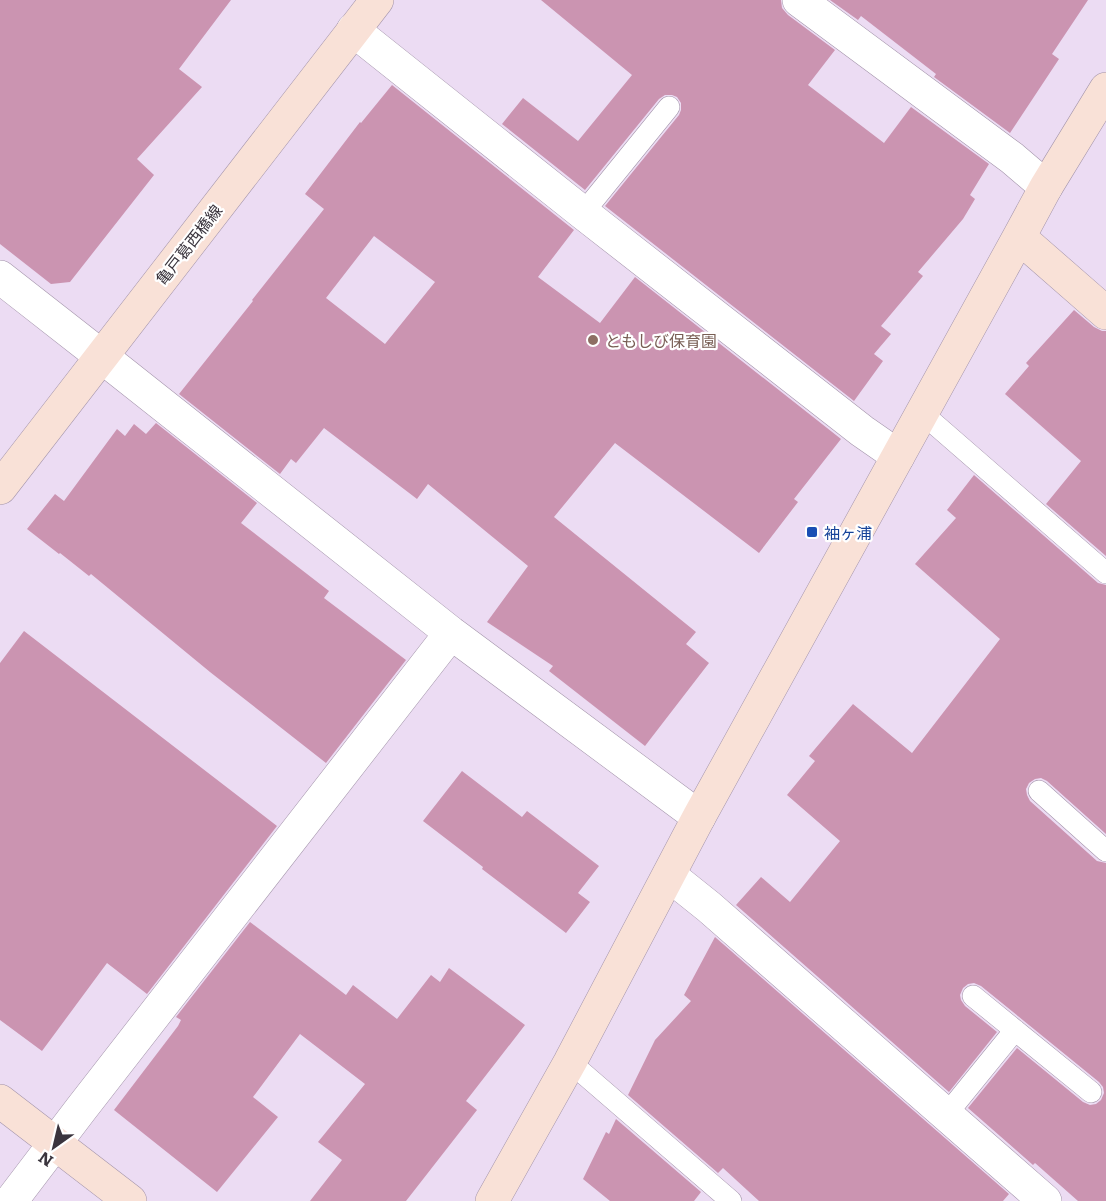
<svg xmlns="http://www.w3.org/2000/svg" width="1106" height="1201" viewBox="0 0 1106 1201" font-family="Literata,'Noto Sans JP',serif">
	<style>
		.building { fill: #cb94b1; fill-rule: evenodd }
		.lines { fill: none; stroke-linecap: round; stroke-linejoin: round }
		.lane-casing { stroke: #a495ab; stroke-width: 22 }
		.street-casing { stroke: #a495ab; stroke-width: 34 }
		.secondary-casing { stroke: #a495ab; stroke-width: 34 }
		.lane { stroke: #fff; stroke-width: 21 }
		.street { stroke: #fff; stroke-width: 33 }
		.secondary { stroke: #f9e1d7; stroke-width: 33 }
		.education-dot { fill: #8d6e63; stroke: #fff; stroke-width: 2 }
		.transit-dot { fill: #1a4fb4; stroke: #fff; stroke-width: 2 }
		.labels { text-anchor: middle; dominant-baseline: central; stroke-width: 4.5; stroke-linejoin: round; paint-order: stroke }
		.street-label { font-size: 16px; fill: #3a343d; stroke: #fff }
		.education-label { font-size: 16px; fill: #785e54; stroke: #fff; text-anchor: start }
		.transit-label { font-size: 16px; fill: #164399; stroke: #fff; text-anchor: start }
	</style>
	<rect width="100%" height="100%" fill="#ecdcf3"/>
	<!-- building -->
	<path class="building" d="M0 0H231L179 69 202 87 137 159 154 175 70 282 51 284 0 244Z
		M541 0H781L782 8 788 15 835 50 808 85 884 143 911 107 989 164 970 195 975 199 963 219 918 272 923 276 881 326 891 334 874 354 883 361 854 401 605 206 679 115 681 110V103L677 97 672 95H665L659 99 585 190 502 124 523 98 578 141 632 75Z
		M830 0H1088L1052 54 1059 59 1010 133 934 77 936 74 861 16 858 20Z
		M392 85 574 230 538 277 600 323 635 277 841 439 794 499 798 502 759 553 615 443 554 517 696 632 686 644 709 663 645 746 549 671 553 666 487 622 528 566 428 484 417 499 324 428 296 463 291 459 280 474 179 394 253 301 252 300 324 209 305 194 360 122 361 123ZM374 236 435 282 385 344 326 298Z
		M1074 310 1094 327 1102 331H1106V556L1046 504 1081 461 1005 394 1029 366 1026 363Z
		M156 423 257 503 241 523 329 591 324 598 406 660 326 763 210 672 91 574 89 576 60 553 59 554 27 529 55 494 64 501 117 429 125 436 134 424 146 434Z
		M974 475 1098 583 1106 585V834L1047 781 1041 778 1035 779 1029 783 1026 789 1027 795 1030 801 1097 861 1106 863V1201H1078L1035 1163 1033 1165 968 1108 1017 1048 1083 1102 1090 1105 1096 1104 1101 1100 1104 1093 1103 1087 1099 1082 981 986 974 983 968 984 963 988 960 995 961 1000 965 1006 997 1032 949 1092 736 905 761 877 790 902 840 841 787 795 815 761 809 756 853 704 912 753 1000 639 915 564 956 518 947 510Z
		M24 631 277 826 147 994 107 963 42 1051 0 1020V663Z
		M462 771 522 817 527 811 599 866 578 893 590 902 566 933 482 869 483 867 423 821Z
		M250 922 346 995 353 985 397 1019 431 975 440 982 449 968 525 1025 466 1101 477 1110 406 1201H310L342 1160 318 1142 365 1084 300 1034 253 1097 278 1117 217 1192 114 1110 178 1026 181 1020 176 1017Z
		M715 937 1009 1194 1003 1201H759L723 1168 718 1173 628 1095 655 1040 691 1001 684 995Z
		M616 1119 701 1192 694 1201H610L583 1179 606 1132 609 1134Z"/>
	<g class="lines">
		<!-- lane casing -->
		<g class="lane-casing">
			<path id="lane" d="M583 213 669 107
				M922 413 1106 573
				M1039 791 1106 851
				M973 996 1091 1092
				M570 1062 731 1201
				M946 1115 1015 1030"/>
		</g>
		<!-- street casing -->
		<g class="street-casing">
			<path id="street" d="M799 0 1012 158 1046 187
				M353 30 583 213 862 431 898 456
				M0 277 101 356 451 633 699 817
				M669 875 709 907 1045 1201
				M11 1201 81 1109 451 633"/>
		</g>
		<!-- secondary casing -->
		<g class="secondary-casing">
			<path id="secondary" d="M1019 237 1106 313
				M0 488 377 0
				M0 1101 130 1201
				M492 1201 570 1062 699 817 1019 237 1046 187 1106 89"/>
		</g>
		<!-- lane -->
		<use href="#lane" class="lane"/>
		<!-- street -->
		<use href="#street" class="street"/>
		<!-- secondary -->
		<use href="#secondary" class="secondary"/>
	</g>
	<!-- markers -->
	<circle class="education-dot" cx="593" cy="340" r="6"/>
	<rect class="transit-dot" x="806" y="526" width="12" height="12" rx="3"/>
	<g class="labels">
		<!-- street labels -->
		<g class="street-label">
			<text transform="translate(188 244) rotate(-52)">亀戸葛西橋線</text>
		</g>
		<!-- education labels -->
		<g class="education-label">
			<text x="605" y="340">ともしび保育園</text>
		</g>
		<!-- transit labels -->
		<g class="transit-label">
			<text x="824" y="532">袖ヶ浦</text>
		</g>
	</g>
	<!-- north arrow -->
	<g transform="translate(54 1147) rotate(214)" stroke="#ffffff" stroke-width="4.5" paint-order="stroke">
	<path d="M0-4.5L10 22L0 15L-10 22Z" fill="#3a343d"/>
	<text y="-9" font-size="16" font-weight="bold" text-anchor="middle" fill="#3a343d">N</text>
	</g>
</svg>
